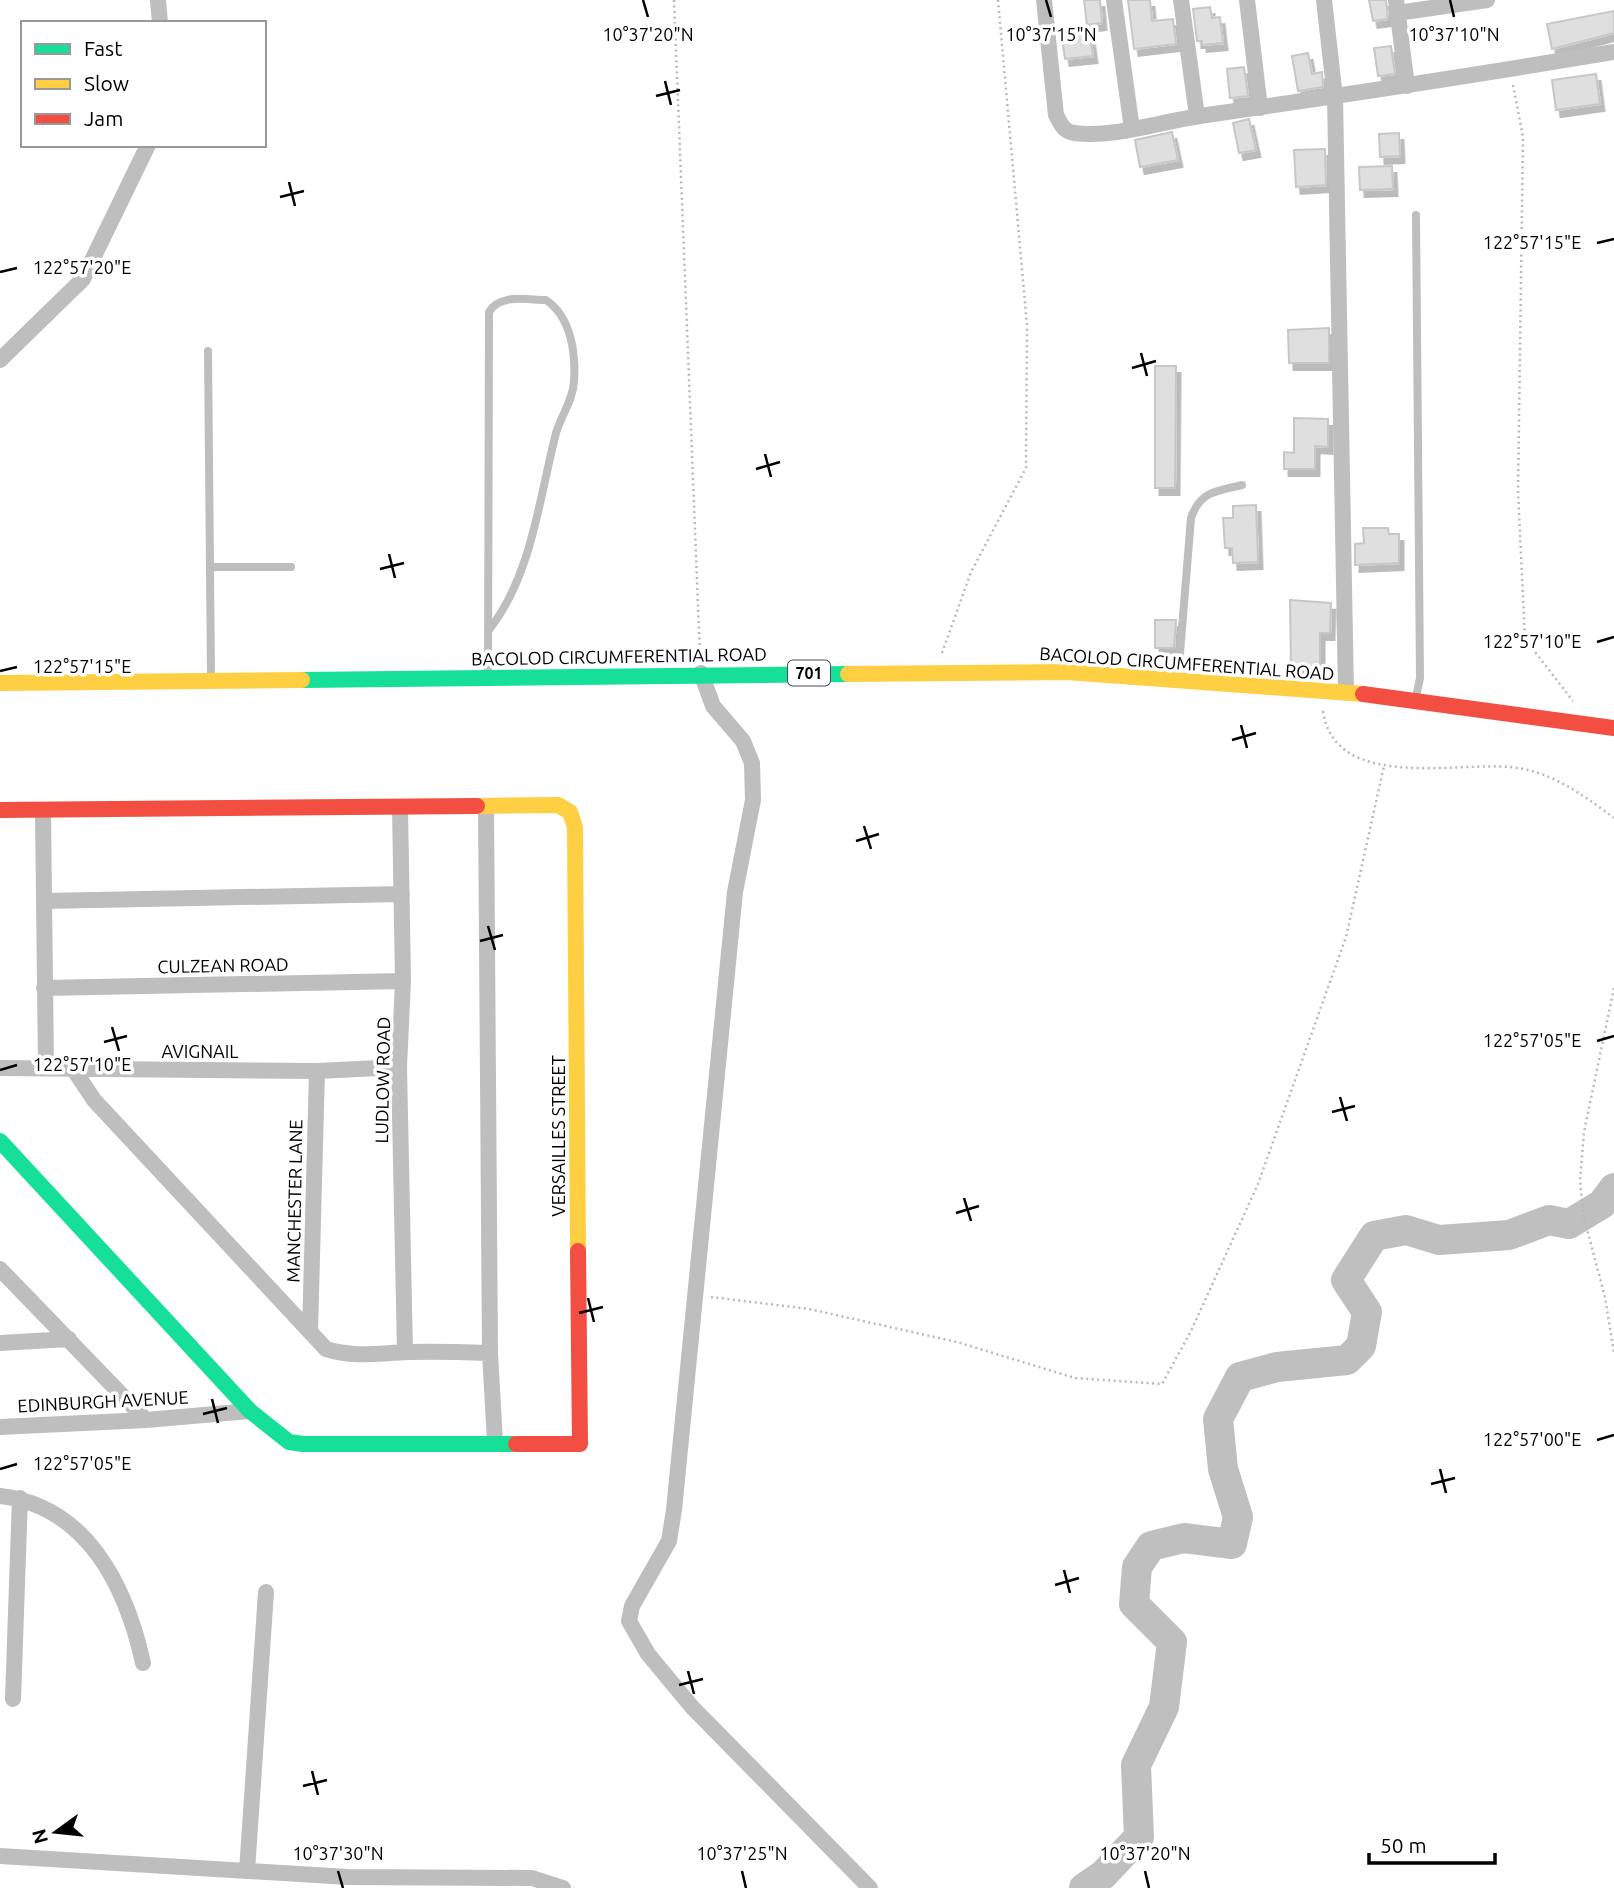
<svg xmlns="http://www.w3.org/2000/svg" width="1614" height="1888" viewBox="0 0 1614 1888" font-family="Ubuntu,sans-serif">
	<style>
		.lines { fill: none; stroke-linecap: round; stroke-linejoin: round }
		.river { stroke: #bfbfbf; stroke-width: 30 }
		.building { fill: #dfdfdf; stroke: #c7c7c7; stroke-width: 2; filter: url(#shadow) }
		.path { stroke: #b9b9b9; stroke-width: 2.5; stroke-dasharray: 2 3.5; stroke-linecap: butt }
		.lane { stroke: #bebebe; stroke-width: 8 }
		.street { stroke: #bebebe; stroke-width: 16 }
		.fast { stroke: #16e098; stroke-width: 16 }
		.slow { stroke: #ffcf43; stroke-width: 16 }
		.jam { stroke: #f24e42; stroke-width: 16 }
		.ticks { fill: none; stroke: #000; stroke-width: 2.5 }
		.labels { text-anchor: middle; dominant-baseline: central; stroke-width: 7; stroke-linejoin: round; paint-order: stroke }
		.shield { fill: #fff; stroke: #4c4c4c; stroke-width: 2 }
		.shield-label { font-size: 16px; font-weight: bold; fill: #000 }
		.street-label { font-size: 18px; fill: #000; stroke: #fff }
		.ticks-label { font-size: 18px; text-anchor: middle; fill: #000; stroke: #fff; stroke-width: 7; stroke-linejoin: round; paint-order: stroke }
	</style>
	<defs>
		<filter id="shadow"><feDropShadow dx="4.5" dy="7" stdDeviation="0" flood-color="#0004"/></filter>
	</defs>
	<rect width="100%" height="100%" fill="#fff"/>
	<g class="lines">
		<!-- river -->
		<path class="river" d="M1084 1888 1103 1875 1139 1837 1136 1765 1164 1707 1172 1642 1134 1604 1137 1567 1151 1546 1184 1538 1232 1544 1238 1517 1223 1469 1218 1419 1240 1377 1277 1367 1347 1360 1361 1346 1367 1312 1346 1280 1374 1236 1406 1230 1439 1240 1509 1235 1549 1220 1569 1224 1602 1204 1614 1188"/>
	</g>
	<!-- building -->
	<path class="building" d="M1084 0H1100L1102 23 1087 25Z
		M1128 0H1150L1152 21 1173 19 1176 44 1134 49Z
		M1369 0H1386L1388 19 1373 21Z
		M1210 7 1212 18 1220 17 1223 43 1202 45V41H1197L1193 9Z
		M1614 11V33L1552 49 1547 24Z
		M1089 27 1093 56 1065 59 1061 31Z
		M1391 46 1395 74 1378 76 1374 48Z
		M1308 53 1312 74 1322 72 1323 87 1298 91 1292 56Z
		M1244 67 1248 96 1230 98 1227 69Z
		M1596 74 1600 104 1556 110 1552 80Z
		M1249 119 1256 150 1239 153 1233 123Z
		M1172 132 1178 160 1140 167 1135 140Z
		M1399 133 1400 156 1380 157 1379 134Z
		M1325 149 1326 185 1296 187 1294 150Z
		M1392 166 1393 189 1360 190 1359 167Z
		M1329 328V363H1289L1288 330Z
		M1155 366H1176L1175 488H1155Z
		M1294 418 1328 419V447L1315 446V469H1284V452L1294 453Z
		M1256 505 1258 562 1233 563 1232 548H1225L1223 518H1233V506Z
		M1363 528H1388L1389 534H1399V563L1355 565V544L1364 543Z
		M1290 600 1331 603 1330 633H1320V668L1291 669Z
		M1155 620H1176L1174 648H1155Z"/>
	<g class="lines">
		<!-- path -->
		<path class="path" d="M674 0 700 656
			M1513 85 1523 137 1518 491 1525 639 1573 701
			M942 653 971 572 1026 468 1027 325 998 0
			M1323 711C1334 791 1455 762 1510 767 1551 771 1582 794 1614 818
			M1614 988 1584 1132 1580 1180 1583 1214 1605 1297 1614 1353
			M711 1297 809 1309 957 1342 1075 1378 1162 1384 1191 1331 1258 1184 1346 937 1384 766"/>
		<!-- lane -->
		<path class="lane" d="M208 351 211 678
			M210 567H291
			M488 675 489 312C500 293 528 300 546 300 571 317 576 353 574 382 573 400 561 416 556 433 539 499 532 575 489 630
			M1175 675 1180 653 1191 518C1200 491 1217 491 1242 485
			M1416 697 1420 678 1416 215"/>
		<!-- street -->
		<path class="street" d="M158 0 160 23
			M1044 0 1056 115C1061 124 1063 131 1074 133 1115 138 1159 122 1200 116 1338 96 1476 75 1614 52
			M1114 0 1132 129
			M1181 0 1197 116
			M1247 0 1260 108
			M1324 0 1335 97 1346 692
			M1396 0 1407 86
			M1397 13 1487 0
			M0 360 83 279 148 145
			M701 673 713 706 743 741 752 763 753 800 735 892 674 1510 669 1541 632 1606 629 1621 648 1654 692 1707 870 1888
			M486 806 490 1353 495 1442
			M400 808 403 981 399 1067 405 1352
			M43 811 46 1068
			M44 901 402 894
			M44 988 403 981
			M0 1068 317 1071 399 1067
			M74 1070 94 1100 326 1349C355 1358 378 1353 408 1352 435 1351 463 1352 490 1353
			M0 1269 146 1420
			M310 1331 317 1071
			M0 1343 69 1339
			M0 1427 146 1420 250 1411
			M0 1496C87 1506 126 1586 143 1663
			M13 1699 20 1498
			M0 1856 348 1877 532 1878 563 1888
			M247 1871 266 1592"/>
		<!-- fast -->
		<path class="fast" d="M302 680 848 674
			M0 1141 250 1411 289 1442 303 1444H516"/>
		<!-- slow -->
		<path class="slow" d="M848 674 1067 672 1363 694
			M0 683 302 680
			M477 806 558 805 570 812 575 827 578 1251"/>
		<!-- jam -->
		<path class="jam" d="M1363 694 1614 728
			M0 810 477 806
			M516 1444H580L578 1251"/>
	</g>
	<!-- ticks -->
	<path class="ticks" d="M643 0 648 17M1046 0 1051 17M1450 0 1454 17M665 81 671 105M656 96 680 90M289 182 295 206M280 197 304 191M1597 243 1614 239M0 272 17 268M1141 353 1147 376M1132 368 1156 361M765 454 771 477M756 469 780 462M389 554 395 578M380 569 404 563M1597 642 1614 637M0 671 17 667M1241 725 1247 748M1232 740 1256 733M864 826 871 849M856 841 879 834M488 926 495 950M480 941 503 935M112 1027 119 1051M1597 1041 1614 1036M104 1042 127 1036M0 1070 17 1065M1340 1097 1347 1121M1332 1112 1355 1106M964 1198 971 1221M956 1213 979 1206M588 1298 594 1322M579 1313 603 1307M212 1399 218 1423M203 1414 227 1408M1597 1440 1614 1435M0 1469 17 1464M1440 1469 1446 1493M1431 1484 1455 1478M1064 1570 1070 1593M1055 1585 1079 1578M688 1671 694 1694M679 1685 703 1679M312 1771 318 1795M303 1786 327 1780M338 1871 343 1888M742 1871 746 1888M1145 1871 1149 1888"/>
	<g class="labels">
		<!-- shield labels -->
		<rect class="shield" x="788" y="660.5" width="42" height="25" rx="5"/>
		<g class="shield-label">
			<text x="809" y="673">701</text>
		</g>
		<!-- street labels -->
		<g class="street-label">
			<text transform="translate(619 656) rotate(-1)">BACOLOD CIRCUMFERENTIAL ROAD</text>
			<text transform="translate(1187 663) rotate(4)">BACOLOD CIRCUMFERENTIAL ROAD</text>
			<text transform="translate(223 965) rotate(-1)">CULZEAN ROAD</text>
			<text x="200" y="1051">AVIGNAIL</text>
			<text transform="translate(382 1080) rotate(-89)">LUDLOW ROAD</text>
			<text transform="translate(558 1136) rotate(-90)">VERSAILLES STREET</text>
			<text transform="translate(294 1201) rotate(-89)">MANCHESTER LANE</text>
			<text transform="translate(103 1401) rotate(-3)">EDINBURGH AVENUE</text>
		</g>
	</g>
	<g class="ticks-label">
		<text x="648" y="41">10°37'20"N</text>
		<text x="1051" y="41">10°37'15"N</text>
		<text x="1454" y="41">10°37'10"N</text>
		<text x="1532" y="249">122°57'15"E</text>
		<text x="82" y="274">122°57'20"E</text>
		<text x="1532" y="648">122°57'10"E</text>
		<text x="82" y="673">122°57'15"E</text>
		<text x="1532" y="1047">122°57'05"E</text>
		<text x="82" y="1071">122°57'10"E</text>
		<text x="1532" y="1446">122°57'00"E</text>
		<text x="82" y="1470">122°57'05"E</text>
		<text x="338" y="1860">10°37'30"N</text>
		<text x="742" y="1860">10°37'25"N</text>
		<text x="1145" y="1860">10°37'20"N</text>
	</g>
	<!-- legend -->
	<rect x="21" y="21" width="245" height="126" fill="#ffffff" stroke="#999999" stroke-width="2"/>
	<rect x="35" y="44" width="35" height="10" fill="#16e098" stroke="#999999" stroke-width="2"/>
	<text x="84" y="56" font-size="21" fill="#000000">Fast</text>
	<rect x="35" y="79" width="35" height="10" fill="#ffcf43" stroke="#999999" stroke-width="2"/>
	<text x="84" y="91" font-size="21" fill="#000000">Slow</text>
	<rect x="35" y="114" width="35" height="10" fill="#f24e42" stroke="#999999" stroke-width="2"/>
	<text x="84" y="126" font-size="21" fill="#000000">Jam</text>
	<!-- north arrow -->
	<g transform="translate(56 1832) rotate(255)" stroke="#ffffff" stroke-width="5" paint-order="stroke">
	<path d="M0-5L12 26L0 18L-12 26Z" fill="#000000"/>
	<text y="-10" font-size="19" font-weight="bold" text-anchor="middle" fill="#000000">N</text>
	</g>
	<!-- scale -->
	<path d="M1369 1853v10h126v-10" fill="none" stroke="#000000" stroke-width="3.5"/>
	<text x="1380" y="1853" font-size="21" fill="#000000" stroke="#ffffff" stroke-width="5" paint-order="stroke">50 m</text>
</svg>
